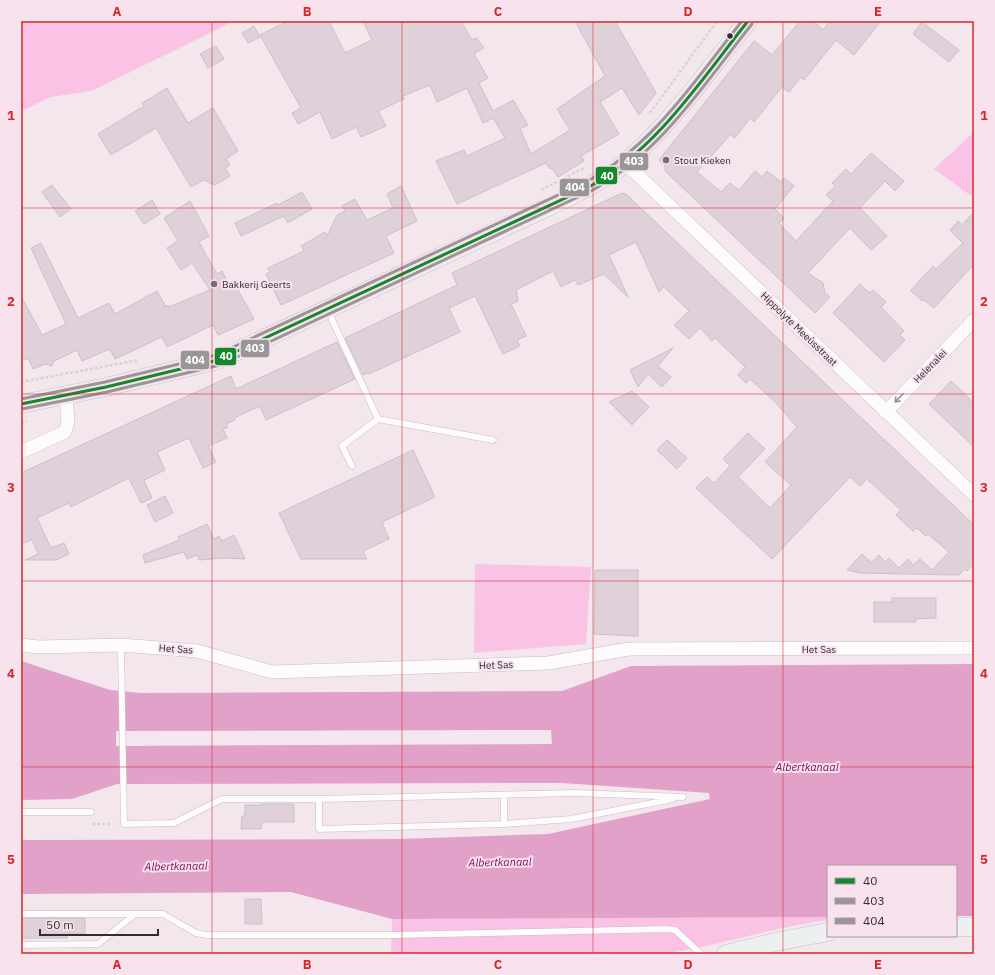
<svg xmlns="http://www.w3.org/2000/svg" width="995" height="975" viewBox="0 0 995 975" font-family="'IBM Plex Sans',sans-serif">
	<style>
		.green { fill: #fac2e4 }
		.water { fill: #e2a1c9; fill-rule: evenodd }
		.building { fill: #e0d0d9; stroke: #cac1c5 }
		.lines { fill: none; stroke-linecap: round; stroke-linejoin: round }
		.lane-casing { stroke: #c8bec3; stroke-width: 7 }
		.street-casing { stroke: #c8bec3; stroke-width: 14 }
		.secondary-casing { stroke: #c8bec3; stroke-width: 19 }
		.path { stroke: #d7d3d5; stroke-width: 2.5; stroke-dasharray: 3 2; stroke-linecap: butt }
		.lane { stroke: #fdfbfc; stroke-width: 6 }
		.street { stroke: #fdfbfc; stroke-width: 13 }
		.secondary { stroke: #ecf0f1; stroke-width: 18 }
		.bus-1-casing { stroke: #f8e2ee; stroke-width: 6 }
		.bus-2-casing { stroke: #f8e2ee; stroke-width: 6 }
		.bus-3-casing { stroke: #f8e2ee; stroke-width: 6 }
		.bus-1 { stroke: #15882e; stroke-width: 3 }
		.bus-2 { stroke: #9a9698; stroke-width: 3 }
		.bus-3 { stroke: #9a9698; stroke-width: 3 }
		.oneway { stroke: #989496 }
		.grid { fill: none; stroke: #d62828; stroke-width: 1; stroke-opacity: 0.55 }
		.bus-dot { fill: #342c30; stroke: #f8e2ee; stroke-width: 1.5 }
		.poi-dot { fill: #776d72; stroke: #f8e2ee; stroke-width: 1.5 }
		.labels { text-anchor: middle; dominant-baseline: central; stroke-width: 4; stroke-linejoin: round; paint-order: stroke }
		.poi-label { font-size: 10px; fill: #342c30; stroke: #f8e2ee; text-anchor: start }
		.street-label { font-size: 10px; fill: #342c30; stroke: #f8e2ee }
		.water-label { font-size: 11px; font-style: italic; fill: #780b5a; stroke: #f8e2ee }
		.line-badge { stroke: #f8e2ee; stroke-width: 1.5 }
		.badge-label { font-size: 11px; text-anchor: middle; font-weight: bold; fill: #fff }
		.neatline { fill: none; stroke: #d62828; stroke-width: 1.5 }
		.grid-label { font-size: 13px; text-anchor: middle; font-weight: bold; fill: #d62828 }
	</style>
	<rect width="100%" height="100%" fill="#f3e7ed"/>
	<!-- green -->
	<path class="green" d="M21 21H234L92 91 51 97 21 111Z
		M974 132V198L934 169Z
		M475 564 591 567 586 644 474 653Z
		M828 917V920C774 927 722 945 668 953L391 954 392 919Z"/>
	<!-- water -->
	<path class="water" d="M21 661 110 690 140 693 562 691 631 666 974 664V916H956V866H828V917L392 919 291 892 21 894V840L399 839 548 834 710 799 709 793 562 783 117 784 72 799 21 800ZM551 730 552 744 116 746V731Z"/>
	<!-- building -->
	<path class="building" d="M288 21H329L345 53 372 40 363 21H461L472 40 477 38 484 48 474 54 488 78 479 83 493 111 513 100 528 125 520 129 531 154 570 130 557 109 605 76 575 21H615L656 93 639 115 622 88 600 102 619 134 581 156 584 161 558 177 552 168 550 169 546 163 457 204 436 161 464 150 467 156 505 138 493 118 483 123 467 88 437 102 430 85 403 96 404 99 378 111 386 126 361 137 356 127 332 139 320 112 298 124 292 113 301 108 260 35Z
		M800 21H813L823 30 830 21H881L854 55 836 40 804 80 801 77 789 92 782 87 754 122 750 118 735 138 730 135 697 172 721 192 730 183 739 190 755 171 762 177 767 171 781 182 784 178 794 186 775 209 784 218 779 223 796 241 833 201 826 195 835 186 832 183 846 169 851 174 871 153 904 181 895 191 885 181 860 208 887 236 871 250 850 228 808 273 823 283 825 293 830 297 815 313 665 171V165L659 160 754 41 772 55Z
		M922 22 959 50 949 62 913 34Z
		M254 26 260 37 248 43 242 33Z
		M216 46 224 59 208 68 200 54Z
		M167 88 188 123 213 108 238 151 226 159 230 165 225 168 230 176 215 185 203 180 191 187 156 128 111 155 98 134 144 106 142 103Z
		M52 185 71 209 60 217 42 192Z
		M401 186 417 221 386 236 394 253 281 305 266 274 270 272 268 268 304 251 301 246 325 232 327 236 337 215 345 211 342 206 355 199 367 220 393 208 387 194Z
		M302 192 312 209 288 223 284 216 241 236 235 223 277 203 278 205Z
		M622 193 626 194 974 525V563L967 571 965 569 958 576 956 574 954 575 860 573 847 570 862 554 872 563 879 555 885 562 889 558 899 568 908 559 913 565 920 559 932 570 949 552 928 534 926 536 917 528 913 531 896 515 901 510 867 479 860 486 850 477 772 559 696 488 707 477 714 483 730 466 723 459 748 433 765 449 738 477 770 508 791 485 765 462 797 427 775 402 750 379 746 383 738 375 745 367 715 338 712 341 700 328 689 339 674 325 689 311 664 287 659 292 636 242 609 255 628 297 604 274 578 285 575 280 561 287 553 271 516 290 518 301 511 304 526 336 517 340 520 346 503 354 475 296 449 308 460 332 369 374 368 373 363 375 345 338 457 285 452 273Z
		M152 200 160 214 144 224 135 211Z
		M190 201 209 236 199 242 217 274 222 271 228 283 233 281 254 319 218 335 213 325 167 347 162 337 115 359 110 349 82 361 77 350 54 361 52 366 45 364 33 369 28 358 21 361V296L42 335 66 324 31 248 41 243 78 318 109 303 115 314 157 291 166 307 168 305 169 307 210 290 192 263 181 270 167 248 178 241 164 218Z
		M974 212V264L934 308 924 300 922 301 911 291 912 289 933 266 936 269 963 243 950 230 958 221 962 225Z
		M860 284 870 293 873 290 886 302 881 307 904 331 900 335 905 340 884 362 833 313Z
		M337 342 355 379 266 420 260 406 234 418 235 420 226 424 228 427 223 429 227 438 208 446 216 462 203 468 189 438 157 452 165 470 144 480 152 498 141 503 129 478 71 507 69 503 37 518 51 548 64 543 69 554 56 560H25L38 554 32 540 21 544V473L231 376 236 389Z
		M673 348 658 366 671 377 662 387 648 374 638 387 630 370Z
		M951 381 974 403V447L929 404Z
		M632 391 649 407 632 425 609 402Z
		M667 440 687 458 677 469 657 450Z
		M413 450 435 497 382 522 389 539 363 551 367 559H301L279 513Z
		M165 496 173 513 155 522 147 505Z
		M207 524 214 539 219 536 222 541 234 535 245 559 224 558 199 560 197 555 187 559 184 552 145 563 143 555 179 540 178 537Z
		M595 570H638V636L594 634Z
		M892 598H936V618L915 619 916 622H874V602H892Z
		M261 804H294V822H262L261 829H241L242 816H245V805H261Z
		M245 899H261L262 924H245Z
		M21 918H85V934H67V938H21Z"/>
	<g class="lines">
		<!-- lane casing -->
		<g class="lane-casing">
			<path id="lane" d="M328 311 378 419 342 446 352 466
				M378 419 493 440
				M121 645 124 824 174 823 222 799H319L576 793 683 797
				M319 799V829L504 824 571 819 673 799
				M21 812H91
				M504 824V795
				M21 914H163L196 933 207 935H394L667 929 675 930 701 954
				M21 945 98 944 135 914"/>
		</g>
		<!-- street casing -->
		<g class="street-casing">
			<path id="street" d="M625 163 974 495
				M886 412 974 320
				M21 452 65 432 68 422 66 396
				M21 645 39 647 121 645 197 651 272 672 548 663 629 649 974 648"/>
		</g>
		<!-- secondary casing -->
		<g class="secondary-casing">
			<path id="secondary" d="M21 404 106 387 218 360 565 199C586 188 608 178 626 162 673 122 709 69 748 21
				M956 927H974
				M726 954 775 942 828 932"/>
		</g>
		<!-- path -->
		<path class="path" d="M650 113 717 21
			M541 190 586 167
			M21 382 139 360
			M21 423 27 421
			M92 824H113"/>
		<!-- lane -->
		<use href="#lane" class="lane"/>
		<!-- street -->
		<use href="#street" class="street"/>
		<!-- secondary -->
		<use href="#secondary" class="secondary"/>
		<!-- bus-1 casing -->
		<g class="bus-1-casing">
			<path id="bus-1" d="M21 404 106 387 218 360 589 187C657 149 701 80 748 21"/>
		</g>
		<!-- bus-2 casing -->
		<g class="bus-2-casing">
			<path id="bus-2" d="M22 409 107 392 220 365 591 191C660 154 704 84 752 24"/>
		</g>
		<!-- bus-3 casing -->
		<g class="bus-3-casing">
			<path id="bus-3" d="M21 399 105 382 216 355 586 182C653 146 696 79 742 21"/>
		</g>
		<!-- bus-1 -->
		<use href="#bus-1" class="bus-1"/>
		<!-- bus-2 -->
		<use href="#bus-2" class="bus-2"/>
		<!-- bus-3 -->
		<use href="#bus-3" class="bus-3"/>
	</g>
	<!-- one-way arrows -->
	<defs><path id="oneway-shaft" d="M-6 0H5M1.5-3L5.5 0L1.5 3" fill="none" stroke-width="1.6" stroke-linecap="round" stroke-linejoin="round"/></defs>
	<use class="oneway" href="#oneway-shaft" transform="translate(899 398) rotate(134)"/>
	<!-- grid -->
	<path class="grid" d="M212 21V954M402 21V954M593 21V954M783 21V954M21 208H974M21 394H974M21 581H974M21 767H974"/>
	<!-- markers -->
	<circle class="bus-dot" cx="730" cy="36" r="3.5"/>
	<g class="poi-dot">
		<circle cx="666" cy="160" r="4"/>
		<circle cx="214" cy="284" r="4"/>
	</g>
	<g class="labels">
		<!-- poi labels -->
		<g class="poi-label">
			<text x="674" y="160">Stout Kieken</text>
			<text x="222" y="284">Bakkerij Geerts</text>
		</g>
		<!-- street labels -->
		<g class="street-label">
			<text transform="translate(799 329) rotate(44)">Hippolyte Meeùsstraat</text>
			<text transform="translate(930 366) rotate(-46)">Helenalei</text>
			<text transform="translate(176 649) rotate(4)">Het Sas</text>
			<text x="819" y="649">Het Sas</text>
			<text transform="translate(496 665) rotate(-2)">Het Sas</text>
		</g>
		<!-- water labels -->
		<g class="water-label">
			<text x="807" y="767">Albertkanaal</text>
			<text transform="translate(500 862) rotate(-1)">Albertkanaal</text>
			<text transform="translate(176 866) rotate(-1)">Albertkanaal</text>
		</g>
	</g>
	<g class="line-badge">
		<rect x="619" y="152" width="30" height="19" rx="4" fill="#9a9698"/>
		<rect x="595" y="166" width="23" height="19" rx="4" fill="#15882e"/>
		<rect x="559" y="178" width="31" height="19" rx="4" fill="#9a9698"/>
		<rect x="240" y="339" width="30" height="19" rx="4" fill="#9a9698"/>
		<rect x="214" y="347" width="23" height="19" rx="4" fill="#15882e"/>
		<rect x="180" y="350" width="30" height="20" rx="4" fill="#9a9698"/>
	</g>
	<g class="badge-label">
		<text x="634" y="165">403</text>
		<text x="607" y="180">40</text>
		<text x="575" y="191">404</text>
		<text x="255" y="352">403</text>
		<text x="226" y="360">40</text>
		<text x="195" y="364">404</text>
	</g>
	<!-- border -->
	<rect width="995" height="975" fill="none" stroke="#f8e2ee" stroke-width="44"/>
	<!-- legend -->
	<rect x="827" y="865" width="130" height="72" fill="#f8e2ee" stroke="#aa99a2"/>
	<rect x="835" y="878" width="20" height="6" fill="#15882e" stroke="#aa99a2"/>
	<text x="863" y="885" font-size="12" fill="#342c30">40</text>
	<rect x="835" y="898" width="20" height="6" fill="#9a9698" stroke="#aa99a2"/>
	<text x="863" y="905" font-size="12" fill="#342c30">403</text>
	<rect x="835" y="918" width="20" height="6" fill="#9a9698" stroke="#aa99a2"/>
	<text x="863" y="925" font-size="12" fill="#342c30">404</text>
	<!-- scale -->
	<path d="M40 929v6h118v-6" fill="none" stroke="#342c30" stroke-width="2"/>
	<text x="46" y="929" font-size="12" fill="#342c30" stroke="#f8e2ee" stroke-width="3" paint-order="stroke">50 m</text>
	<rect x="22" y="22" width="951" height="931" class="neatline"/>
	<g class="grid-label">
		<text x="117" y="16">A</text>
		<text x="307" y="16">B</text>
		<text x="498" y="16">C</text>
		<text x="688" y="16">D</text>
		<text x="878" y="16">E</text>
		<text x="11" y="120">1</text>
		<text x="984" y="120">1</text>
		<text x="11" y="306">2</text>
		<text x="984" y="306">2</text>
		<text x="11" y="492">3</text>
		<text x="984" y="492">3</text>
		<text x="11" y="678">4</text>
		<text x="984" y="678">4</text>
		<text x="11" y="864">5</text>
		<text x="984" y="864">5</text>
		<text x="117" y="969">A</text>
		<text x="307" y="969">B</text>
		<text x="498" y="969">C</text>
		<text x="688" y="969">D</text>
		<text x="878" y="969">E</text>
	</g>
</svg>
